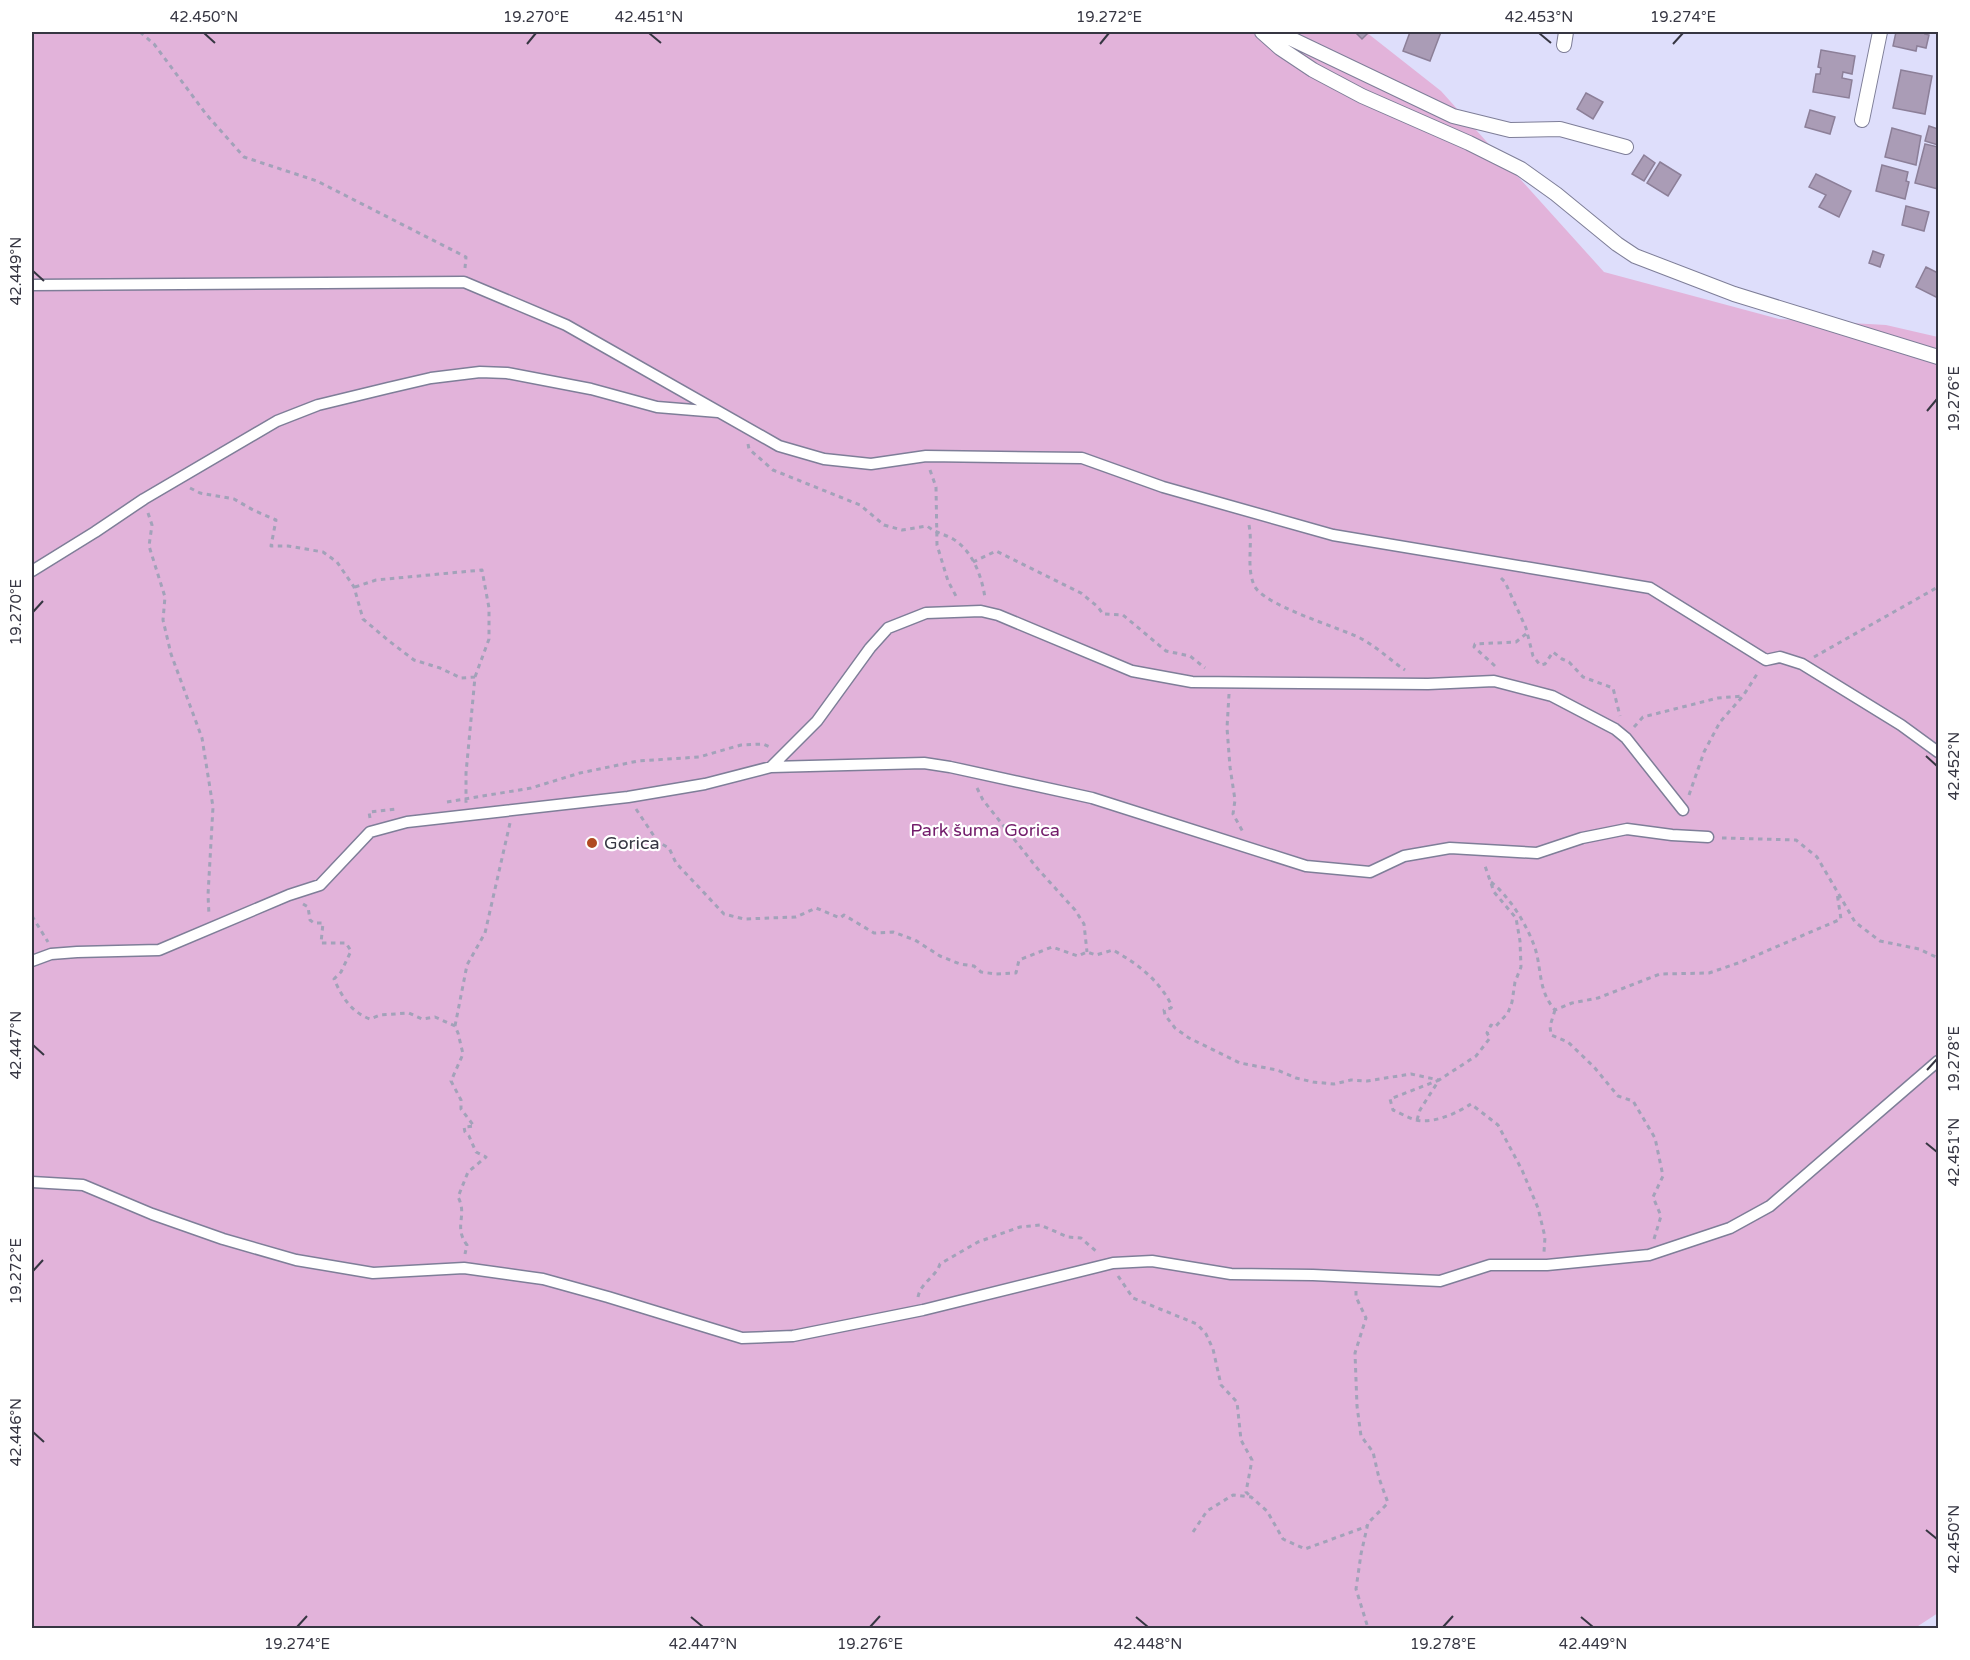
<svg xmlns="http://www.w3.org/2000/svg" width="1970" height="1660" viewBox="0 0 1970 1660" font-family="'Varela Round',sans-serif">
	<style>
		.green { fill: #e2b3da }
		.building { fill: #aa9cb6; stroke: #8c7f98; stroke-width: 1.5 }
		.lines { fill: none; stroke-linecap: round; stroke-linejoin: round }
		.pedestrian-casing { stroke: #7e7e98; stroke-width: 13 }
		.minor-casing { stroke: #7e7e98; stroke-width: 16 }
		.path { stroke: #a2a2b9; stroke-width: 3; stroke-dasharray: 4.5 4.5; stroke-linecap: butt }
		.pedestrian { stroke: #fff; stroke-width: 10 }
		.minor { stroke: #fff; stroke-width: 14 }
		.ticks { fill: none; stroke: #363642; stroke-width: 2 }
		.poi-dot { fill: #b04a21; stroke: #fff; stroke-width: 2 }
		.labels { text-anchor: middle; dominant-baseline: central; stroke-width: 4.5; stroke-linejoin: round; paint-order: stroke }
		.park-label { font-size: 18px; fill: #731d6b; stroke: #fff }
		.poi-label { font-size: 18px; fill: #363642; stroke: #fff; text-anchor: start }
		.neatline { fill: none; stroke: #363642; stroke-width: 2 }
		.ticks-label { font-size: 15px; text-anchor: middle; fill: #363642 }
	</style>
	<rect width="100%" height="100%" fill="#dedefb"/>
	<!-- green -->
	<path class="green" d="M32 32H1366L1441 91 1604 272 1779 319 1886 325 1938 337V1613L1915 1628H32Z"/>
	<!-- building -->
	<path class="building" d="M1355 32H1369L1362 39Z
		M1410 32H1441L1430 61 1403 51Z
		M1896 32H1926L1925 34 1929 35 1926 48 1917 46 1916 51 1893 46Z
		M1821 50 1855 56 1852 74 1843 72 1842 78 1852 80 1849 98 1813 92 1816 74H1820L1821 68 1818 67Z
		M1901 70 1932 76 1925 114 1893 108Z
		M1586 93 1603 102 1593 119 1577 109Z
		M1810 110 1835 117 1830 134 1805 127Z
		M1929 126 1938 129V145L1925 141Z
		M1892 128 1921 136 1916 165 1885 157Z
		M1925 144 1938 147V189L1915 183Z
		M1644 155 1655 163 1644 181 1632 174Z
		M1660 162 1681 175 1668 196 1647 183Z
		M1882 165 1908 172 1906 181 1909 182 1905 199 1876 191Z
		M1816 174 1851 191 1839 217 1819 207 1826 195 1809 187Z
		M1906 206 1929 212 1924 231 1902 225Z
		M1873 251 1884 255 1880 267 1869 263Z
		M1926 267 1938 273V298L1916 287Z"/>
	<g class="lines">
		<!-- pedestrian casing -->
		<g class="pedestrian-casing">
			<path id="pedestrian" d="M32 285 464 282 566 325 779 446 824 459 871 464 926 456 1082 458 1163 487 1333 535 1650 588 1766 660 1780 657 1802 664 1901 725 1938 752
				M32 571 95 532 144 499 277 421 318 405 388 388 431 378 480 372 507 373 591 389 657 407 718 412
				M771 767 817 721 870 648 888 628 926 613 981 611 998 615 1132 671 1192 682 1428 684 1494 681 1552 696 1615 729 1626 738 1683 810
				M32 961 51 954 77 952 159 950 289 895 320 885 370 832 407 822 628 797 705 784 771 767 924 763 950 767 1092 798 1306 866 1370 872 1404 856 1450 848 1537 853 1582 838 1627 829 1672 835 1708 837
				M32 1182 83 1185 152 1214 223 1239 296 1260 373 1273 464 1268 543 1279 608 1297 742 1338 793 1336 923 1310 1113 1263 1152 1261 1231 1274 1313 1275 1440 1281 1490 1265H1547L1649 1255 1730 1228 1770 1206 1938 1061"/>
		</g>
		<!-- minor casing -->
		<g class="minor-casing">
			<path id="minor" d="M1262 32 1280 48 1313 70 1362 96 1469 143 1521 169 1556 194 1617 244 1635 256 1734 294 1938 357
				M1277 32 1453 116 1510 130 1560 129 1626 147
				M1564 45 1566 32
				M1862 120 1880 32"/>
		</g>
		<!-- path -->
		<path class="path" d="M140 32 154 44 206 114 244 157 317 181 466 257 465 268
			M748 444 749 449 773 470 860 505 884 525 902 530 927 526C936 533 944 534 953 539 973 551 982 577 985 598
			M930 470 936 487 937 545 948 581 957 598
			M190 488 200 493 234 499 253 510 276 520 271 546H288L323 552 337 562 354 587 363 619 389 641 414 660 440 668 461 678 475 677 466 773V803
			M148 513 152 525 149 546 165 597 163 620 171 654 202 738 213 807 208 895 209 915
			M1249 525C1253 545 1246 566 1254 585 1262 605 1338 627 1360 638 1376 646 1390 660 1405 670
			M973 562 996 551 1081 593 1098 607 1103 614 1123 615 1166 651 1190 656 1205 668
			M1501 578 1505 582 1526 628 1533 656 1540 665 1545 664 1553 652 1562 659 1569 662 1583 677 1613 688 1620 716
			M355 587 376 580 482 570 489 608V639L475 677
			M1814 657 1938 587
			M1495 666 1474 647 1475 644 1516 642 1527 633
			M1229 694 1227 728 1230 767 1235 800 1233 814 1243 832
			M1634 727 1643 717 1718 698 1743 696
			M977 788 983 800 1037 868 1075 910 1084 924 1087 952
			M1689 795 1704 752 1720 722 1743 696 1759 671
			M447 802 531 788 580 773 638 761 699 757 741 745 763 744 772 748
			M636 809 658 842 669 848 676 863 724 914 744 919 796 917 816 908 840 918 844 915 874 933 893 932 915 940 940 956 960 964 974 966 981 972 996 974 1016 973 1019 960 1052 947 1078 956 1087 952 1096 955 1113 950C1138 964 1159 980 1172 1006L1171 1008 1164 1010 1165 1015 1175 1028 1189 1038 1240 1063 1277 1070 1296 1078 1313 1082 1334 1084 1351 1080 1367 1081 1411 1074 1439 1080 1476 1056 1490 1038 1487 1033 1491 1025 1495 1027 1508 1013 1512 1002 1515 982 1521 967 1520 941 1516 918 1494 892 1484 863
			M370 818 369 812 396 809
			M1722 838 1796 840 1817 857 1855 922 1880 941 1919 949 1938 958
			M1491 882C1510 897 1527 925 1535 948 1542 970 1538 991 1555 1010L1572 1003 1598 998 1660 974 1709 973 1741 962 1841 919 1837 893
			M303 904 308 907 310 920 314 923H323L321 943H346L351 951 341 972 334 979C342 997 351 1012 370 1019L380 1015 409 1013 422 1019 435 1017 455 1026 458 1033 463 1054 451 1081 461 1100V1109L474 1126 464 1127 465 1132 469 1136 476 1152 486 1157 468 1172 458 1197C468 1216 453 1226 467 1245L465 1254
			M32 916 48 942
			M1555 1010 1550 1026 1551 1035 1568 1042 1594 1067 1618 1096 1633 1101 1655 1138 1663 1176 1653 1197 1661 1216 1654 1239
			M455 1026 467 965 485 933 510 823
			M1417 1120 1420 1110 1439 1080 1390 1099 1393 1110C1400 1113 1408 1118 1416 1120 1434 1124 1457 1113 1471 1104L1498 1125 1522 1170 1538 1208 1545 1237 1544 1252
			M1118 1276 1133 1298 1197 1324 1206 1334 1213 1349 1221 1385 1237 1402 1241 1440 1252 1460 1246 1492 1251 1497
			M1356 1291V1297L1366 1318 1355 1353 1357 1406 1361 1436 1373 1452 1379 1478 1388 1503 1368 1523 1361 1554 1356 1589 1368 1628
			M918 1297C921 1282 936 1277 940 1264L978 1242 1020 1227 1040 1225 1068 1237 1081 1238 1098 1253
			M1193 1532 1207 1511 1233 1495 1251 1497 1267 1511 1283 1539 1305 1549 1368 1526"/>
		<!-- pedestrian -->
		<use href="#pedestrian" class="pedestrian"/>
		<!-- minor -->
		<use href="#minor" class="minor"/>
	</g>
	<!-- ticks -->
	<path class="ticks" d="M204 33 215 43M649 33 661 43M1539 33 1551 43M527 44 536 33M1100 44 1109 33M1673 44 1683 33M33 271 44 281M1927 411 1937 399M33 612 43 601M1926 756 1937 766M33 1045 44 1055M1927 1070 1937 1059M1926 1143 1937 1152M33 1271 43 1260M33 1432 44 1442M1926 1530 1937 1539M691 1617 703 1627M1136 1617 1148 1627M1581 1617 1593 1627M297 1627 307 1616M870 1627 880 1616M1443 1627 1453 1616"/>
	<!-- markers -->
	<circle class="poi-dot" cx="592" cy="843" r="6"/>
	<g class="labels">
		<!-- park labels -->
		<g class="park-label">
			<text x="985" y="830">Park šuma Gorica</text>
		</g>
		<!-- poi labels -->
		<g class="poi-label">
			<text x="604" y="843">Gorica</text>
		</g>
	</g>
	<!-- border -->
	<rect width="1970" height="1660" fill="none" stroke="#ffffff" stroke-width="66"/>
	<rect x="33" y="33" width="1904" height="1594" class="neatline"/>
	<g class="ticks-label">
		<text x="204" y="22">42.450°N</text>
		<text x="536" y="22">19.270°E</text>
		<text x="649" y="22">42.451°N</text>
		<text x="1109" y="22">19.272°E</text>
		<text x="1539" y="22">42.453°N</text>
		<text x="1683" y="22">19.274°E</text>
		<text transform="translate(16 271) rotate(-90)" y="5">42.449°N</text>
		<text transform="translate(1954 399) rotate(-90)" y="5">19.276°E</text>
		<text transform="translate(16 612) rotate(-90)" y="5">19.270°E</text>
		<text transform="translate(1954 766) rotate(-90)" y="5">42.452°N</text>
		<text transform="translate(16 1045) rotate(-90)" y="5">42.447°N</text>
		<text transform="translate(1954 1059) rotate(-90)" y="5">19.278°E</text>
		<text transform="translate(1954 1152) rotate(-90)" y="5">42.451°N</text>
		<text transform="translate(16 1271) rotate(-90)" y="5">19.272°E</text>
		<text transform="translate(16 1432) rotate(-90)" y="5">42.446°N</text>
		<text transform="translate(1954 1539) rotate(-90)" y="5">42.450°N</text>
		<text x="297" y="1649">19.274°E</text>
		<text x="703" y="1649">42.447°N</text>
		<text x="870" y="1649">19.276°E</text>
		<text x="1148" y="1649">42.448°N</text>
		<text x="1443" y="1649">19.278°E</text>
		<text x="1593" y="1649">42.449°N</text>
	</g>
</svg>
